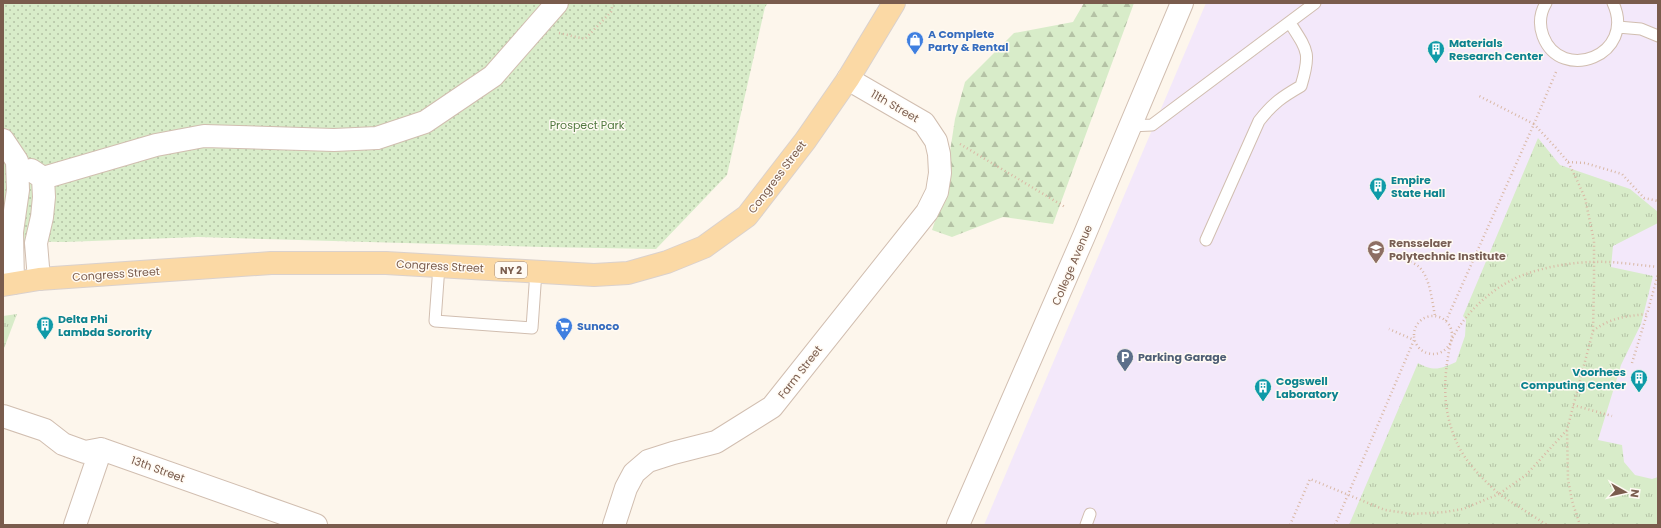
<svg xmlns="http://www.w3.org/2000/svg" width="1661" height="528" viewBox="0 0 1661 528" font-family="Poppins,sans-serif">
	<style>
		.education { fill: #f3e8fa }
		.grass { fill: url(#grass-tufts) }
		.forest { fill: url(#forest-firs) }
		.park { fill: url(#park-dots) }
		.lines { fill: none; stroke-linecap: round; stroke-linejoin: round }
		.lane-casing { stroke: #d1beb0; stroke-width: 13 }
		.street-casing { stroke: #d1beb0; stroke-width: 24 }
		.primary-casing { stroke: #dad1cd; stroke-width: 24 }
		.path { stroke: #d9b8a5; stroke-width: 2.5; stroke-dasharray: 1 3; stroke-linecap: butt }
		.lane { stroke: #fff; stroke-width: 11 }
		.street { stroke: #fff; stroke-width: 22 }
		.primary { stroke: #fbd9a5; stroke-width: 22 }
		.labels { text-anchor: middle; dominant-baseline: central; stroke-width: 3; stroke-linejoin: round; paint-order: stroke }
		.shield { fill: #fffaf3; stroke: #a28b7f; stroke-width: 1 }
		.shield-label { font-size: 10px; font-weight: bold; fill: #7a5c4d }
		.shop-label { font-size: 11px; font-weight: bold; fill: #366cbe; stroke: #fffaf3; text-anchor: start }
		.culture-label { font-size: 11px; font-weight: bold; fill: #0d838f; stroke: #fffaf3; text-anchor: start }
		.street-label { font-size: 11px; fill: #7a5c4d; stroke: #fffaf3 }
		.park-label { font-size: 11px; fill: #537a41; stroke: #fffaf3 }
		.education-label { font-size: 11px; font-weight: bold; fill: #785e54; stroke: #fffaf3; text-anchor: start }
		.service-label { font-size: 11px; font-weight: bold; fill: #4e5e75; stroke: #fffaf3; text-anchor: start }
	</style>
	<defs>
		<pattern id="grass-tufts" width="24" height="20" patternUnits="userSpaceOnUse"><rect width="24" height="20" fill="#d8ecc9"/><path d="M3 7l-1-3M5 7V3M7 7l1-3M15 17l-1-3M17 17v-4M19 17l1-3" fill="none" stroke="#b4c2a5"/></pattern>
		<pattern id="forest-firs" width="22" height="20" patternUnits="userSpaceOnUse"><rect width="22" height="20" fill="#d8ecc9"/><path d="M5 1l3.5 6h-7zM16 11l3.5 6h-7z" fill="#b4c2a5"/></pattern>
		<pattern id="park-dots" width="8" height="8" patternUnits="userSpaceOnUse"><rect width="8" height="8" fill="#d8ecc9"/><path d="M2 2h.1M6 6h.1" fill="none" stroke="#b4c2a5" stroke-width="1.8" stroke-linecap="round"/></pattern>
	</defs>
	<rect width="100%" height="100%" fill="#fdf6ec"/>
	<!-- education -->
	<path class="education" d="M1206 3H1658V525H984Z"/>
	<!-- grass -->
	<path class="grass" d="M1538 138 1560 165 1630 189 1658 212V223L1613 246 1611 267 1653 276 1641 324 1621 365 1598 440 1622 445 1624 462 1635 475 1652 479 1658 477V525H1349L1418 363C1434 372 1440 369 1456 362L1465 336 1466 320 1463 316Z
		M17 314 3 351V316Z"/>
	<!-- forest -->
	<path class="forest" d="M1084 3H1134L1053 224 1003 217 952 237 932 230 943 197 955 119 965 82 1014 33 1073 22Z"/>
	<!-- park -->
	<path class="park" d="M3 3H768L765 7 727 175 656 249 542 247 198 237 65 242 3 241Z"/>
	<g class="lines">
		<!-- lane casing -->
		<g class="lane-casing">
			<path id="lane" d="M1546 3C1540 13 1539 25 1543 36 1561 84 1637 55 1613 3
				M1618 27 1641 29 1658 36
				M1130 126 1152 125 1315 3
				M1206 240 1259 121C1273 103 1282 97 1301 86 1311 53 1308 51 1290 23
				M439 266 435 321 532 328 536 271
				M1086 525 1090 514"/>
		</g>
		<!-- street casing -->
		<g class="street-casing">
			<path id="street" d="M3 140 17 161 18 190 12 232 13 283
				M31 170 43 178 44 197 42 217 36 243 39 279
				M43 178 156 145 204 136 334 140 377 138 425 122 493 76 557 3
				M3 416 45 430 63 444 85 452 101 449 316 525
				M75 525 101 449
				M614 525 626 488 634 473 648 461 673 453 716 442 772 407 927 212 937 192 940 173 939 154 936 141 924 123 848 79
				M958 525 1084 236 1182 3"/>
		</g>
		<!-- primary casing -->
		<g class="primary-casing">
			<path id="primary" d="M3 285 39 279 271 263H386L594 275 628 273 667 262 704 247 747 216 805 141 848 79 894 3"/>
		</g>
		<!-- path -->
		<path class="path" d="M559 33 585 39 611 12 613 3
			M1556 72 1534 124 1557 149 1568 162 1576 178 1585 198 1594 241V285L1593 331 1567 430 1568 479 1572 501 1580 525
			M960 144 1065 207
			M1568 162 1585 163 1622 174 1644 198 1658 201
			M1407 260C1411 262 1416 264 1419 267 1430 277 1432 301 1435 316
			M1414 335a19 19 0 1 1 38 0a19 19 0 1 1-38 0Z
			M1446 321 1534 124 1477 95
			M1593 331C1609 318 1627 316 1647 314L1658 274
			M1632 363 1647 314
			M1573 405 1612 416
			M1567 430 1526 475 1499 494C1483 479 1466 463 1457 443 1444 415 1443 386 1448 357 1449 351 1450 344 1452 339 1466 311 1496 284 1526 274 1545 267 1573 262 1594 262 1615 261 1637 265 1658 267
			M1290 525 1310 479 1385 510 1412 514 1445 512 1463 509 1499 494 1547 525
			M1335 525 1414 340 1389 329"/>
		<!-- lane -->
		<use href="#lane" class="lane"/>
		<!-- street -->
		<use href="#street" class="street"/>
		<!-- primary -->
		<use href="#primary" class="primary"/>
	</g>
	<!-- icons -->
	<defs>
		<g id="shop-pin" transform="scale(0.9)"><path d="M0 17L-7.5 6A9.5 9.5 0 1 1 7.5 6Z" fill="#3f7fe0" stroke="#fffaf3"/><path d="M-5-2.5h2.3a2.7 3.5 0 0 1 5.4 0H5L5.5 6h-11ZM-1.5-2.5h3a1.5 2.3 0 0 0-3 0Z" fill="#fff"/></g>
		<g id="building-pin" transform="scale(0.9)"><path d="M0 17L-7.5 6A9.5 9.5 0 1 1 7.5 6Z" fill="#0f9aa8" stroke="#fffaf3"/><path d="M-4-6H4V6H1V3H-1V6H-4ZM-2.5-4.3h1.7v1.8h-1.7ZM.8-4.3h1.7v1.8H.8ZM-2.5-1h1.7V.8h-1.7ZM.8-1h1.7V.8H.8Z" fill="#fff"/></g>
		<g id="university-pin" transform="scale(0.9)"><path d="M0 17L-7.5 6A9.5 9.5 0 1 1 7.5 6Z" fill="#8d6e63" stroke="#fffaf3"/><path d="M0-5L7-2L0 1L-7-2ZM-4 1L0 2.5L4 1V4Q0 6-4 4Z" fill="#fff"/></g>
		<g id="supermarket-pin" transform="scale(0.9)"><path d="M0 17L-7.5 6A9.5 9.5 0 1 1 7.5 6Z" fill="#3f7fe0" stroke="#fffaf3"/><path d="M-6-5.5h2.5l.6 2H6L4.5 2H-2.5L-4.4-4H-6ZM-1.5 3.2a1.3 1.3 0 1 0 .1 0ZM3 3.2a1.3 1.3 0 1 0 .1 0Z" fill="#fff"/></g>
		<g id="parking-pin" transform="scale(0.9)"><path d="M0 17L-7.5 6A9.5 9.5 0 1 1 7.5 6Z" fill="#5c6f8a" stroke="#fffaf3"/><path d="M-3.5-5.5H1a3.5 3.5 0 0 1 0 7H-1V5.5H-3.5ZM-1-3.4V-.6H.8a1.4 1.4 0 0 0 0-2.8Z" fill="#fff"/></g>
	</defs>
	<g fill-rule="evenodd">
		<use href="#shop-pin" x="915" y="40"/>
		<use href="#building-pin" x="1436" y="49"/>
		<use href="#building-pin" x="1378" y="186"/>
		<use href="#university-pin" x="1376" y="249"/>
		<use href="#building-pin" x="45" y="325"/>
		<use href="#supermarket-pin" x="564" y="326"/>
		<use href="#parking-pin" x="1125" y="357"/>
		<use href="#building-pin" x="1639" y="378"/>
		<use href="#building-pin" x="1263" y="387"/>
	</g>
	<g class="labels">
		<!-- shield labels -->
		<rect class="shield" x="495" y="262" width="32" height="16" rx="3"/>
		<g class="shield-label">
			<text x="511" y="270">NY 2</text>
		</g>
		<!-- shop labels -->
		<g class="shop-label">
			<text x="928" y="34">A Complete<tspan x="928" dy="13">Party &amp; Rental</tspan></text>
			<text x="577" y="326">Sunoco</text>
		</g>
		<!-- culture labels -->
		<g class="culture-label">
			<text x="1449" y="43">Materials<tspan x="1449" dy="13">Research Center</tspan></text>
			<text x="1391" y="180">Empire<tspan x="1391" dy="13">State Hall</tspan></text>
			<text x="58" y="319">Delta Phi<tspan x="58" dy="13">Lambda Sorority</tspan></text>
			<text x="1626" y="372" text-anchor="end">Voorhees<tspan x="1626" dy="13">Computing Center</tspan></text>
			<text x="1276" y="381">Cogswell<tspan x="1276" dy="13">Laboratory</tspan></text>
		</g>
		<!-- street labels -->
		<g class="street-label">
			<text transform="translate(895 106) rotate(30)">11th Street</text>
			<text transform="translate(777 177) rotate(-53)">Congress Street</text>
			<text transform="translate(1072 265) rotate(-67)">College Avenue</text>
			<text transform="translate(440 266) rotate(3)">Congress Street</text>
			<text transform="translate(116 274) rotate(-4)">Congress Street</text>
			<text transform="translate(800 372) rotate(-52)">Farm Street</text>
			<text transform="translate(158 469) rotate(20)">13th Street</text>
		</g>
		<!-- park labels -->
		<g class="park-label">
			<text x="587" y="125">Prospect Park</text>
		</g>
		<!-- education labels -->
		<g class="education-label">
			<text x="1389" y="243">Rensselaer<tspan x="1389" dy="13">Polytechnic Institute</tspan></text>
		</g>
		<!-- service labels -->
		<g class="service-label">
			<text x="1138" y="357">Parking Garage</text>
		</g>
	</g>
	<!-- border -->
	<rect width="1661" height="528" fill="none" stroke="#7a5c4d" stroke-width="8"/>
	<!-- north arrow -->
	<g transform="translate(1625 492) rotate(98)" stroke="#fffaf3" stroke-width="3" paint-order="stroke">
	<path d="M0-3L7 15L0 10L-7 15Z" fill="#7a5c4d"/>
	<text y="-6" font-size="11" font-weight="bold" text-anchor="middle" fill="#7a5c4d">N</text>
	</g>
</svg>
